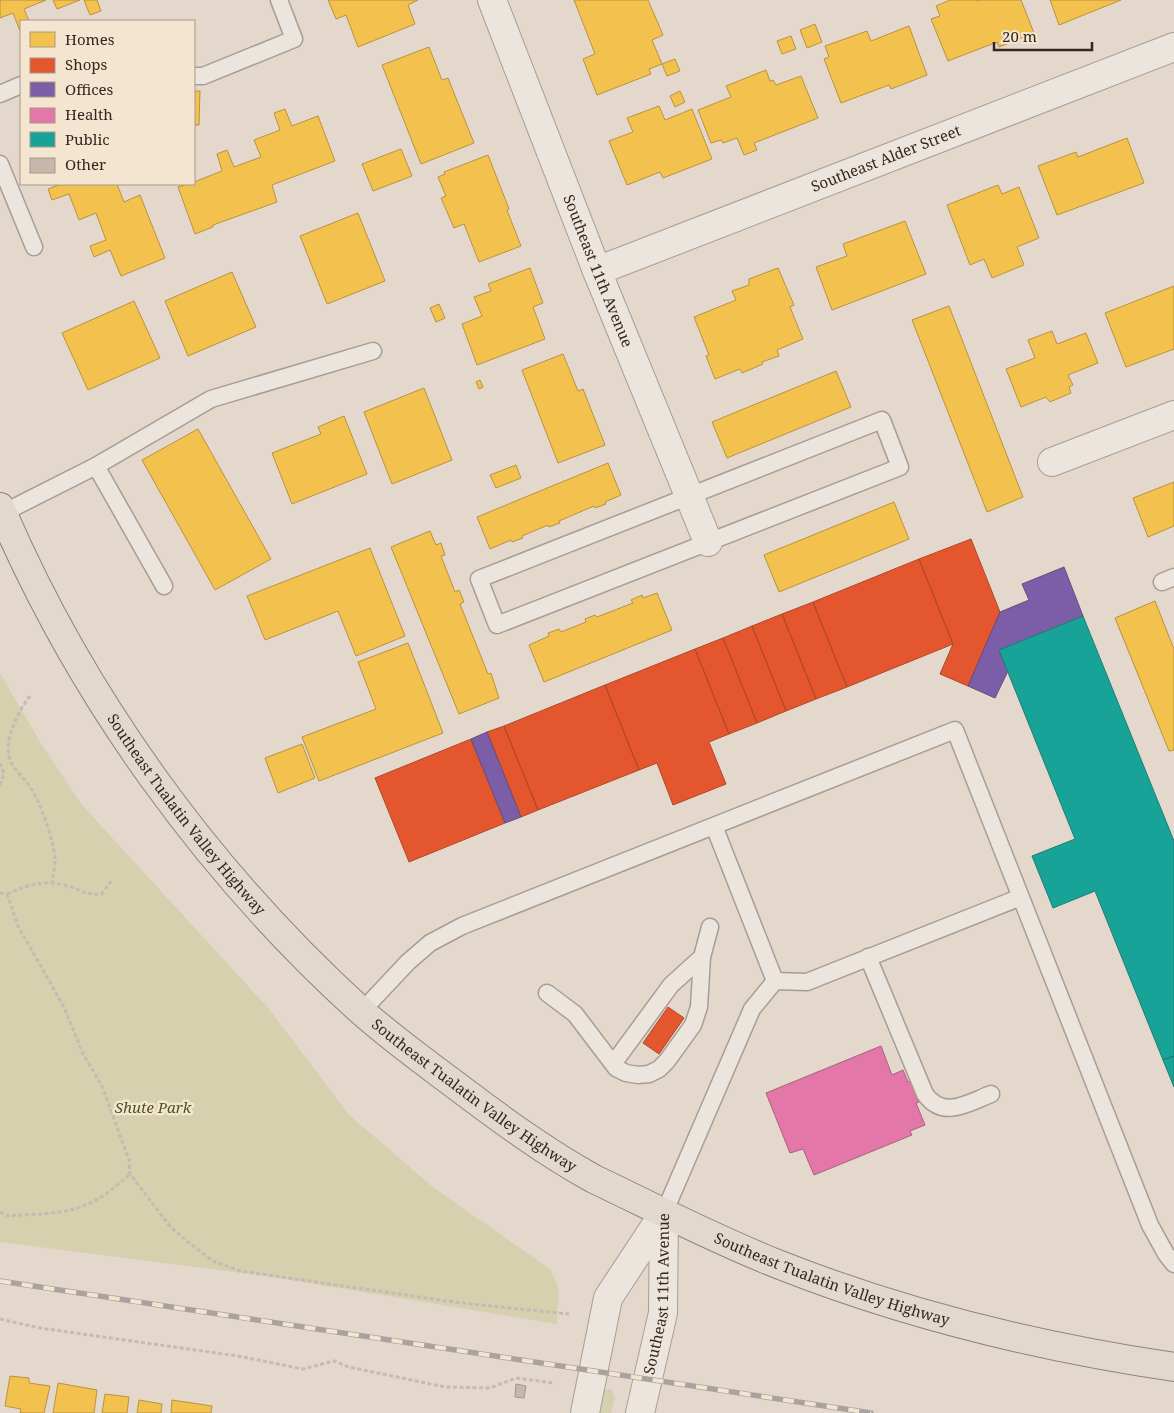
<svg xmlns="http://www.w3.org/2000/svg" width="1174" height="1413" font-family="'Noto Serif',serif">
<rect width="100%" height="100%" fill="#e3d8cb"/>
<path fill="#d5d0ad" d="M0,673L42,745L82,805L269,1009L349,1115L434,1188L550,1269L559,1289L557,1324L266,1276L0,1242Z
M607,1389H611L615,1398L611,1413H596L601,1391Z"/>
<path fill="#f2c14e" stroke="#b9923f" d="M0,0H46L24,9L29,21H21V30L20,31L13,13L0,18Z
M53,0H80L57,9Z
M84,0H97L101,11L90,15Z
M328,0H418L408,5L415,24L358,47L346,15L336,19Z
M574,0H648L663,35L652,40L662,64L649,69L651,74L597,95L583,59L595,54Z
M950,0H976L977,1L980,0H1021L1034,33L999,47L997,42L948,61L931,19L940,16L936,6Z
M1050,0H1121L1059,25Z
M815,24L822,42L807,48L800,30Z
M909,26L927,75L891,89L889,85L841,103L824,59L829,57L825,46L867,31L871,41Z
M791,36L796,49L782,54L777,41Z
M429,47L442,80L448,78L474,143L421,164L382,65Z
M675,59L680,71L667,76L662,64Z
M766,70L770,81L773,80L776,85L801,76L818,118L754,143L757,150L744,155L737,138L723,143L721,140L711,143L698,110L731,97L726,86Z
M194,91H200L199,125H194Z
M680,91L685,102L675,107L670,96Z
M659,106L665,120L692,109L712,159L663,178L660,172L627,185L609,141L633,132L627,118Z
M285,109L292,126L318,116L335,161L272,185L277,202L213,225V227L195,234L178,187L188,184H194V182L222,171L217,154L227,150L234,167L261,157L254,140L280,130L274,113Z
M1127,138L1144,183L1057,215L1038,166L1076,152L1078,157Z
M401,149L412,176L373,191L362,164Z
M488,155L509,209L507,210L521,246L479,262L464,224L454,228L441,198L446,196L438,177L445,174L444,172Z
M61,184H117L124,202L140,195L165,258L121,276L110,250L94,257L90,246L106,240L96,213L79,220L69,194L52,200L48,189Z
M998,185L1002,194L1019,187L1039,238L1017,247L1024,265L992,278L984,259L970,265L947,205Z
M358,213L385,281L327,304L300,236Z
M905,221L926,274L832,310L816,267L847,256L843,244Z
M530,268L543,303L533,307L545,339L477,365L462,324L482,316L474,297L491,291L488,284Z
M778,268L794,305L790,307L803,339L777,350L779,356L762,362L763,364L742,373L740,369L715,379L706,356L709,355L694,317L736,300L732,291L749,285V279Z
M232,272L256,327L188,356L165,301Z
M1174,286V349L1126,367L1105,313Z
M134,301L160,358L88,390L62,333Z
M439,304L445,318L436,322L430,308Z
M949,306L1023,497L987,512L912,320Z
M1052,331L1057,344L1086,333L1098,363L1068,375L1073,385L1069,387L1071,393L1050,402L1046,397L1021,407L1006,369L1035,358L1028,340Z
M563,354L578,391L583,389L605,445L558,463L522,370Z
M836,371L851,407L727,458L712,422Z
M480,380L483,387L479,389L476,382Z
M424,388L452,460L392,484L364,412Z
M344,416L367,474L292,504L272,453L321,434L318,427Z
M198,429L271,559L215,590L142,460Z
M608,463L621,495L605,502L606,504L595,508L594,506L559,521L560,523L549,527L548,525L522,536L523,538L512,542L511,540L490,549L477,517Z
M516,465L521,478L496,488L490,475Z
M1174,482V526L1148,537L1133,498Z
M894,502L909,539L779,592L764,555Z
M430,531L436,545L441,543L445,555L441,556L455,592L459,590L464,602L460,604L488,674L491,673L499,698L459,714L391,547Z
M370,548L405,636L356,656L338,611L265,640L247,596Z
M657,593L672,630L544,682L529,645L549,636L548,633L559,629L561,632L586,622L585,619L595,615L597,617L633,603L631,600L642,595L643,598Z
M1155,601L1174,649V750L1169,751L1115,618Z
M408,643L443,733L319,781L302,737L376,709L358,662Z
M302,744L315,778L278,793L265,758Z
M10,1376L29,1378V1383L50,1386L44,1413H20L21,1409L5,1406Z
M58,1383L97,1390L94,1413H53Z
M105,1394L129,1397L127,1413H102Z
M139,1400L162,1404L161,1413H137Z
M172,1400L212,1406L211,1413H171Z"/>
<path fill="#e4572e" stroke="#b04829" d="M971,539L1000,612L968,686L940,674L953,644L919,559Z
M919,559L953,644L847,687L813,602Z
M813,602L847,687L816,699L782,614Z
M782,614L816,699L786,711L752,626Z
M752,626L786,711L757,723L723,638Z
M723,638L757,723L729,734L695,649Z
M695,649L729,734L709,742L726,784L673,805L657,763L639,770L605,685Z
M605,685L639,770L538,810L504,726Z
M504,726L538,810L521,817L487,732Z
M471,739L505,823L409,862L375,778Z
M668,1007L684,1018L659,1054L643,1043Z"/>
<path fill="#7b5ea7" stroke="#664d7e" d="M1064,567L1083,616L999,650L1008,671L995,698L968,686L1000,612L1029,600L1022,584Z
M487,732L521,817L505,823L471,739Z"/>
<path fill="#e377a8" stroke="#af5e7e" d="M881,1046L892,1075L903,1070L908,1082L911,1081L919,1102L916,1103L925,1125L910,1131L912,1135L814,1175L803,1149L790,1153L766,1093Z"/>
<path fill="#17a398" stroke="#207d73" d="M1083,616L1174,841V1056L1163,1060L1095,891L1053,908L1032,856L1075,839L999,650Z
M1174,1056V1087L1163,1060Z"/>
<path fill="#c6b6ac" stroke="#a3948a" d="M516,1384L526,1386L524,1398L515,1397Z"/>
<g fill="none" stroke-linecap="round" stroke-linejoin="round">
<g stroke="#a89d94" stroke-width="19">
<path id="lane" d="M194,76H203L294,39L279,0
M0,94L21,85
M0,164L34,247
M882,420L900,467L497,625L479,579Z
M96,466L164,586
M3,513L96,466L211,399L373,351
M1162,582L1174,577
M714,826L775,981L807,982L1021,897
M868,957L925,1094C943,1120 968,1103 991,1094
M547,993L575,1014L616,1068L626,1073L638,1075L649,1074L659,1069L667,1061L693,1025L699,1007L702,957L710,927
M362,1011L408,962L430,943L462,926L955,730L1150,1225L1166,1254L1174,1264
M613,1064L671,985L702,957
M664,1213L752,1009L775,981"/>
</g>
<g stroke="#a89d94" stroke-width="30">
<g id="street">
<path id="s1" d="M492,0L597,271L708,542"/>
<path id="s2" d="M597,271L1174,47"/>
<path d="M1052,462L1174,415"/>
<path d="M585,1413L608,1298L664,1213"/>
<path id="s3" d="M640,1413L663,1313L664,1213"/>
</g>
</g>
<g stroke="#8d837b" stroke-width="30">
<g id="primary">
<path id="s4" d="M0,507C81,697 207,871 360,1010C390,1037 422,1060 454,1084C499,1118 545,1152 594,1179C655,1208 716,1240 780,1265C907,1315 1039,1347 1174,1367"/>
</g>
</g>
<path stroke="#c3bbb4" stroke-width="3" stroke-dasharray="4 2.5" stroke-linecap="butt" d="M30,696C17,713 1,744 12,764C17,773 25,779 31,788C41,805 54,840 55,860C55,867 53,875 52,883
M0,763L4,774L0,785
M0,893L7,894L18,926L64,1007L83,1054L102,1086L129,1160L130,1174L169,1225L184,1239L213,1261L240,1271L461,1303L569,1314
M7,894C28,885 44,879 68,886C84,891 83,895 102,894L111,881
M0,1212L8,1216C28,1214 51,1215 70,1210C94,1205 114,1189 130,1174
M0,1319L40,1328L238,1356L303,1369L334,1361L349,1367L445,1387L490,1388L516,1378L553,1383"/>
<use href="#lane" stroke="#ebe5dd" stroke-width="16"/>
<use href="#street" stroke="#ebe5dd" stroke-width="28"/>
<use href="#primary" stroke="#e2d9ce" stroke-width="28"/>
<g stroke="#aaa39d" stroke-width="5.5">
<path id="rail" d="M0,1281L871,1413"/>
</g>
<use href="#rail" stroke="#f4e5d0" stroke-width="4" stroke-dasharray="11" stroke-linecap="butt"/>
</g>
<g text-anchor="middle" stroke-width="5" stroke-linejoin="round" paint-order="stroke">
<g font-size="15" fill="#35251d" stroke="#f4e5d0">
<text dy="5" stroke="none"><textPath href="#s2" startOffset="310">Southeast Alder Street</textPath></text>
<text dy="5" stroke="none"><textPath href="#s1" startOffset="291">Southeast 11th Avenue</textPath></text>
<text dy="5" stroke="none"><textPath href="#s4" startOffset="361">Southeast Tualatin Valley Highway</textPath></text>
<text dy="5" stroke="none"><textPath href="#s4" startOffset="766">Southeast Tualatin Valley Highway</textPath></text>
<text dy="5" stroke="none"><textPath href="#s4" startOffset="1171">Southeast Tualatin Valley Highway</textPath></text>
<text dy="5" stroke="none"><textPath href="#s3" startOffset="121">Southeast 11th Avenue</textPath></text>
</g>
<g font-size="15" font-style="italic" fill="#4c5124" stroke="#f4e5d0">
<text x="153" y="1113">Shute Park</text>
</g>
</g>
<rect x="20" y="20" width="175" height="165" fill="#f4e5d0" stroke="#a89888"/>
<rect x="30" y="32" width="25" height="15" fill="#f2c14e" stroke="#a89888"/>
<text x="65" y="45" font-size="15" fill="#35251d">Homes</text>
<rect x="30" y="58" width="25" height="15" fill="#e4572e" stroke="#a89888"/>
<text x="65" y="70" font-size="15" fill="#35251d">Shops</text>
<rect x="30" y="82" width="25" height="15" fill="#7b5ea7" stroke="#a89888"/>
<text x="65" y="95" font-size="15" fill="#35251d">Offices</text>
<rect x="30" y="108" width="25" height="15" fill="#e377a8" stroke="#a89888"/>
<text x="65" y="120" font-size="15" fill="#35251d">Health</text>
<rect x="30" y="132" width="25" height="15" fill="#17a398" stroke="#a89888"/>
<text x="65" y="145" font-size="15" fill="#35251d">Public</text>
<rect x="30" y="158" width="25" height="15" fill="#c6b6ac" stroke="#a89888"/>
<text x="65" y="170" font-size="15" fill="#35251d">Other</text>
<path d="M994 42v8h98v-8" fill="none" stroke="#35251d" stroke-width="2.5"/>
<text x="1002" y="42" font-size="15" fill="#35251d" stroke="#f4e5d0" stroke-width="4" paint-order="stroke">20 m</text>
</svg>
